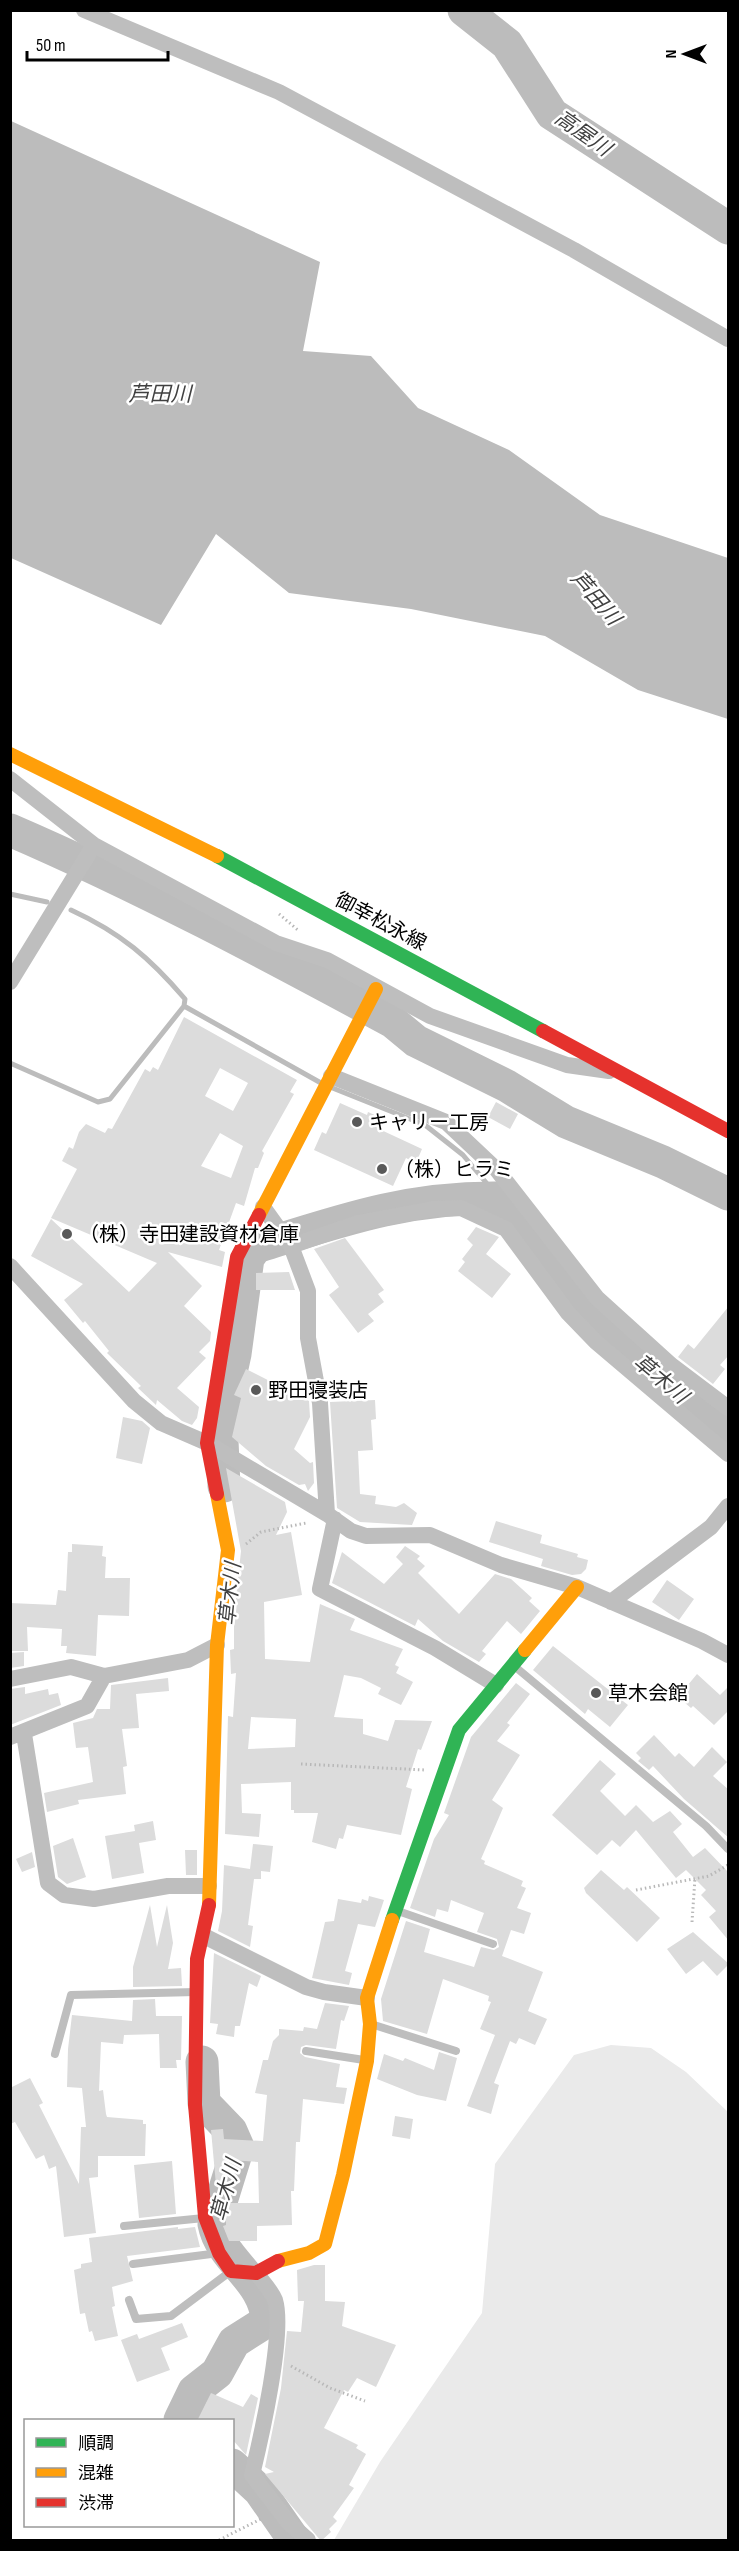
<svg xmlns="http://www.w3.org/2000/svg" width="739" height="2551" font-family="'Sofia Sans Condensed','Noto Sans JP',sans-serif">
<rect width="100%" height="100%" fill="#fff"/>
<path fill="#eaeaea" d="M611,2045L651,2048L686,2072L728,2112V2540H334L380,2462L482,2313L495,2164L574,2055Z"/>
<path fill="#bcbcbc" d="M11,121L320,262L303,351L371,356L418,408L509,450L600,515L728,558V719L638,690L545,636L411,609L289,593L216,534L161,625L11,558Z"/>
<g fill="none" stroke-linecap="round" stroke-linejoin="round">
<path stroke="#bcbcbc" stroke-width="5" d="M10,894L47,902
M71,910C121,933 150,958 185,999L184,1006L321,1083
M10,1063L98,1102L110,1099L184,1006
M330,1087L425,1125L463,1155L499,1198"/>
<path stroke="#bcbcbc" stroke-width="33" d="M464,10L507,44L552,114L728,228
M10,830C142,887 267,954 393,1022L416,1041L507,1086L566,1122L663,1162L728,1194
M224,1486L221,1418L235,1354L248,1258L256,1247C342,1220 407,1197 499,1198L592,1317L659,1379L728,1433
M180,2420L194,2391L217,2373L234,2342L267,2321C266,2280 221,2261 214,2224L238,2147L231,2131L204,2103L202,2062
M232,2465L260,2491L294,2540"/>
</g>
<path fill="#dcdcdc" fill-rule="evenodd" d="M184,1017L297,1080L290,1092L294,1094L262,1151L264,1153L258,1168H255L244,1206L236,1203L219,1250L225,1252L222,1267L168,1252L202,1286L184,1306L211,1332L210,1341L199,1352L206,1358L177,1388L199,1407L197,1418L192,1425L182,1421L157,1400L156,1405L138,1388L141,1386L107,1353L109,1351L85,1321L83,1323L64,1300L83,1284L31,1256L51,1219L129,1292L157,1263L51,1218L77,1169L62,1161L69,1147L73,1149L79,1132L86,1124L105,1133L108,1128L112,1129L145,1069L150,1072L153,1067L158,1070ZM220,1068L248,1083L233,1111L205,1096ZM220,1133L243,1146L231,1178L201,1166Z
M496,1102L518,1114L510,1129L488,1117Z
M340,1103L367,1115L368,1112L384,1119L379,1129L422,1149L416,1163L406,1158L393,1186L314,1150L322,1132L326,1134Z
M476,1227L499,1237L486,1254L511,1274L492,1298L458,1271L465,1262L462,1259L473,1245L467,1239Z
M345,1238L384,1290L378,1294L384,1302L368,1314L374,1321L358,1333L329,1295L339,1287L314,1249Z
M289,1272L295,1290H256V1273Z
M729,1306V1355L720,1365L725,1369L713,1384L678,1357L688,1344L694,1349Z
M246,1369L309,1401L310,1417L294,1449L310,1463L313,1462L314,1483L308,1491L305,1484L299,1485L266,1466L232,1437L241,1398L234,1395Z
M375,1400L376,1419L371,1420L373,1450L358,1451L360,1494L376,1496L375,1504L396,1507L404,1503L417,1513L412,1525L360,1522L337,1508L330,1402Z
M123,1417L142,1421L150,1428L142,1464L116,1458Z
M226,1468L285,1502L287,1512L276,1535L291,1532L302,1595L264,1602L265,1659L310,1662L320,1604L355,1619L350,1630L403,1649L395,1665L399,1667L396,1673L413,1682L401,1705L378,1694L381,1688L361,1678L344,1675L334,1717L363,1719V1734L388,1741L395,1720L432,1721L421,1750L418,1749L406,1787L412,1789L401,1835L347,1825L343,1839L339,1838L336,1849L312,1842L318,1813H294V1810H291V1782L241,1784L242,1813L261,1814L259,1837L225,1834L228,1716L233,1717L236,1673L231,1674L230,1650L234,1649V1617L241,1551ZM251,1717L296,1719L295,1747L248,1749Z
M496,1521L542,1535L540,1543L578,1554L577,1557L588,1560L586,1569L581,1574L572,1575L541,1566L543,1559L489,1542Z
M72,1544L103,1546L102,1556L106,1557L105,1578H130L129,1616L98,1615L96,1656L66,1653L67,1646H61L62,1629L27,1627L28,1651H10V1603L56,1605L58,1590L66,1591L68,1552H72Z
M405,1546L420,1556L417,1559L425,1566L418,1573L459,1614L495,1574L511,1579L532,1598L529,1601L540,1611L521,1634L507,1621L482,1651L486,1654L479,1662L443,1641L418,1619L415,1626L332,1583L342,1552L384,1584L403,1564L396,1557Z
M667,1580L694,1599L679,1620L652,1602Z
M553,1646L628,1705L610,1727L588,1709L585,1714L533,1670Z
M24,1652V1666L10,1668V1653Z
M697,1674L720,1695L729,1686V1710L714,1725L693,1706L691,1708L678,1697Z
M168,1678L169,1691L136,1694L139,1728L122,1729L127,1766L123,1767L126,1794L78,1800L79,1804L47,1812L44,1793L93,1782L88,1747L76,1748L73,1723L93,1718L97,1709H110L111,1685Z
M516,1683L530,1694L507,1723L510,1725L497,1741L520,1755L492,1800L503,1808L481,1859L485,1861L484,1864L523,1881L521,1886L526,1888L517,1908L531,1913L524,1934L511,1930L502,1956L543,1972L528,2011L547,2019L535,2045L519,2038L516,2044L510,2041L494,2083L499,2085L491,2114L467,2106L495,2035L480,2029L491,2002L488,2001L489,1996L443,1979L427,2034L383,2021L381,1999L406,1921L430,1929L424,1952L474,1967L481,1947L494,1950L499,1947L497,1939L477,1932L484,1913L451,1900L448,1912L437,1909L435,1917L410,1908L434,1839L449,1815L444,1813L471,1737Z
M25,1687V1694L48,1689L49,1695L58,1693L61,1705L10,1725V1689Z
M654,1735L675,1757L679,1753L694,1767L712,1747L727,1762L713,1776L729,1790V1838L684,1799L653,1766L649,1770L638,1761L641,1758L636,1753Z
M600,1760L616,1774L600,1791L625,1816L636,1805L653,1822L670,1811L682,1824L673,1832L693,1857L705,1848L729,1873V1941L709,1917L716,1911L701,1895L706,1890L686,1870L676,1878L636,1830L620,1847L612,1840L597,1855L552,1815Z
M153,1821L156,1840L139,1843L144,1873L112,1879L105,1836L135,1831L134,1825Z
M73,1838L86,1877L67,1884L58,1877L53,1846Z
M253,1844L273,1846L270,1872L261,1871V1879H254L248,1925L253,1926L250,1947L218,1931L222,1911L224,1865L250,1869Z
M185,1850H197V1875H186Z
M32,1852L35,1867L22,1872L16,1859Z
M601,1870L624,1890L627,1887L660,1918L637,1942L586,1893L584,1888Z
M369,1896L384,1900L375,1927L358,1924L345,1971L352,1973L349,1985L312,1978L325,1922L334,1921L338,1899L361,1903L362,1899L368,1901Z
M150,1905L157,1947L167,1905L173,1943L168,1969L181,1968L182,1986L133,1987V1967Z
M693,1932L729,1964L717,1976L703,1961L686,1974L667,1949Z
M214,1953L261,1976L257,1987L249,1983L240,2026H235L234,2037L216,2034L218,2024L210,2023Z
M155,1999L156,2016H182L181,2060H176L177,2068H160L159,2034L124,2035L123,2044L101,2042L99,2091L103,2090L106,2114L107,2117L143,2120V2124H146L145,2156H98V2177L89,2178L96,2233L64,2237L56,2166L49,2169L44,2155L36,2159L15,2122L10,2124V2088L30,2078L43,2103L39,2105L79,2184L81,2127H86L82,2088L67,2087L68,2049L72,2015L132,2021L133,2000Z
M325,2003L349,2006L344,2021L341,2020L336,2049L306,2045L301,2047L300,2053L305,2057L340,2064L336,2087L347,2088L344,2104L303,2099L300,2142H296L294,2191H291L292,2225L257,2226V2241H229L223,2226L226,2225V2203H259L258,2162L230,2160L221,2184L216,2185L211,2130L223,2129L224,2139L263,2141L267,2095L255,2093L263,2060H268L273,2041L279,2035V2029L303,2031L304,2027L317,2029Z
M439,2052L457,2058L446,2101L417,2095L377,2079L384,2054L403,2061L405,2058L434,2070Z
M395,2116L413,2119L410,2139L392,2136Z
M172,2161L176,2214L139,2218L134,2165Z
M178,2227V2229L195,2227L200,2247L127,2256L133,2281L112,2287L115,2306L112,2307L118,2336L95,2341L92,2331L89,2332L85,2313L80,2314L74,2270L81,2268V2264L92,2262L89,2238Z
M314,2265H325V2301L345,2302L342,2326L396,2345L376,2387L357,2378L348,2392L344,2390L324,2428L358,2445L356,2448L366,2454L349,2485L354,2488L333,2517L337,2521L329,2529L331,2532L321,2541L265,2474L274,2472L265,2467L281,2388L287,2331L301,2332L304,2301H298L297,2270Z
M182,2323L188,2337L161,2348L170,2370L137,2382L121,2340L137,2334L139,2339Z
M211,2393L243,2407L251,2394L258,2398L246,2455L232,2439V2421H197Z"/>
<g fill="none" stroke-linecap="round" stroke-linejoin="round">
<path stroke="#b8b8b8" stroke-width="3" stroke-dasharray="1.5 3" stroke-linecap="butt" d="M279,914L299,931
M246,1544L261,1532L306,1523
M301,1764L425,1770
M636,1890L709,1876L728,1865
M692,1922L695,1878
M291,2366L330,2388L365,2401
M219,2540L263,2518"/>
<path stroke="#bebebe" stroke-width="8" d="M513,1665L706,1826L728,1849
M395,1910L493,1944
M371,2024L456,2051
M306,2051L364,2060
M55,2054L71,1995L196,1992
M124,2226L204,2218
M133,2264L219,2253
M129,2300L136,2319L171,2316L231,2271"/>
<path stroke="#bebebe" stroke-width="16" d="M84,10L279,92L574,250L728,339
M10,779L94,845L276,943L327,960L430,1016L567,1065L609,1071
M10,982L94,845
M331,1076L446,1122L497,1170L597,1298L671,1365L728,1408
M263,1207L291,1246L308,1291V1338L320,1403L327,1514
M291,1246L358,1223L433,1209L461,1208L506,1229L568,1313L596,1342L728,1454
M10,1266L134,1401L161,1423L207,1443L327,1514L351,1531L366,1536L430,1535L501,1565L577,1587L702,1641L728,1655
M335,1519L320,1589L435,1648L496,1685
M611,1602L711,1527L728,1506
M10,1679L71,1667L104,1676L188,1660L217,1645
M24,1734L48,1883L64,1895L94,1899L168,1886H209
M10,1737L87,1706L104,1676
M206,1937L306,1987L324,1992L367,1998
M256,2273C262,2281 271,2290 275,2300C285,2333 261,2438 252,2475L289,2523L308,2540"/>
<path stroke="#30b455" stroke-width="14" d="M217,856L543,1031
M392,1920L459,1730L525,1650"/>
<path stroke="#ff9f0a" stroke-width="14" d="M10,754L217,856
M259,1215L376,989
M525,1650L577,1587
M209,1905L217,1645L228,1550L217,1494
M278,2261L309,2253L325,2244L343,2175L367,2061L370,2024L367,1998L392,1920"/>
<path stroke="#e5322d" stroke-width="14" d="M543,1031L728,1131
M217,1494L207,1443L237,1257L259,1215
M209,1905L197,1959L195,2105L205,2217L219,2253L231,2271L256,2273L278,2261"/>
</g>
<g fill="#595959" stroke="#fff" stroke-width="2">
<circle cx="357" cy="1122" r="6"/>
<circle cx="382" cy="1169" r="6"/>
<circle cx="67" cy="1234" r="6"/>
<circle cx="256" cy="1390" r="6"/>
<circle cx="596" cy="1693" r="6"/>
</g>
<g text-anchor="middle" stroke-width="5" stroke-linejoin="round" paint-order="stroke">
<g font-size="20" fill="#000" stroke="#fff">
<text transform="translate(381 921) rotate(28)" y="7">御幸松永線</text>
</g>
<g font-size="20" fill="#000" stroke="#fff" text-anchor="start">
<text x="369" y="1129">キャリー工房</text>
<text x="394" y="1176">（株）ヒラミ</text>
<text x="79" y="1241">（株）寺田建設資材倉庫</text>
<text x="268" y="1397">野田寝装店</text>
<text x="608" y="1700">草木会館</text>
</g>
<g font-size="21" font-style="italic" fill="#404040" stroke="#fff">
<text transform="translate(583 133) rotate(35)" y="7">高屋川</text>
<text x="160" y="401">芦田川</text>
<text transform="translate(596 598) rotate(49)" y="7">芦田川</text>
<text transform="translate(661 1379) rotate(40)" y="7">草木川</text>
<text transform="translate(230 1594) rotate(-84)" y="7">草木川</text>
<text transform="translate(226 2190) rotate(-75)" y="7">草木川</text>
</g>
</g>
<rect width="739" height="2551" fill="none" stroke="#000000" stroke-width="24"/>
<rect x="24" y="2419" width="210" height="108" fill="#ffffff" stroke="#999999" stroke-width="1.5"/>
<rect x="36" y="2438" width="30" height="9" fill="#30b455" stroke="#999999" stroke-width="1.5"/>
<text x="78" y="2449" font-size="18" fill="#000000">順調</text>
<rect x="36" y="2468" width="30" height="9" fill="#ff9f0a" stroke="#999999" stroke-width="1.5"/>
<text x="78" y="2479" font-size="18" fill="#000000">混雑</text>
<rect x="36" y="2498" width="30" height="9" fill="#e5322d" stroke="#999999" stroke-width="1.5"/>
<text x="78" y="2509" font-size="18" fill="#000000">渋滞</text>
<g transform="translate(685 54) rotate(270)" stroke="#ffffff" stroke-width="4.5" paint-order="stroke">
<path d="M0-4.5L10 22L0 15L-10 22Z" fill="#000000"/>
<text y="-9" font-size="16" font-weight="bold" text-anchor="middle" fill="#000000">N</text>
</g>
<path d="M27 51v9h141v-9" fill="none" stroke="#000000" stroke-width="3"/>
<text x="36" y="51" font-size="18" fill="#000000" stroke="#ffffff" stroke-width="4.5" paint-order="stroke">50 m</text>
</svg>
